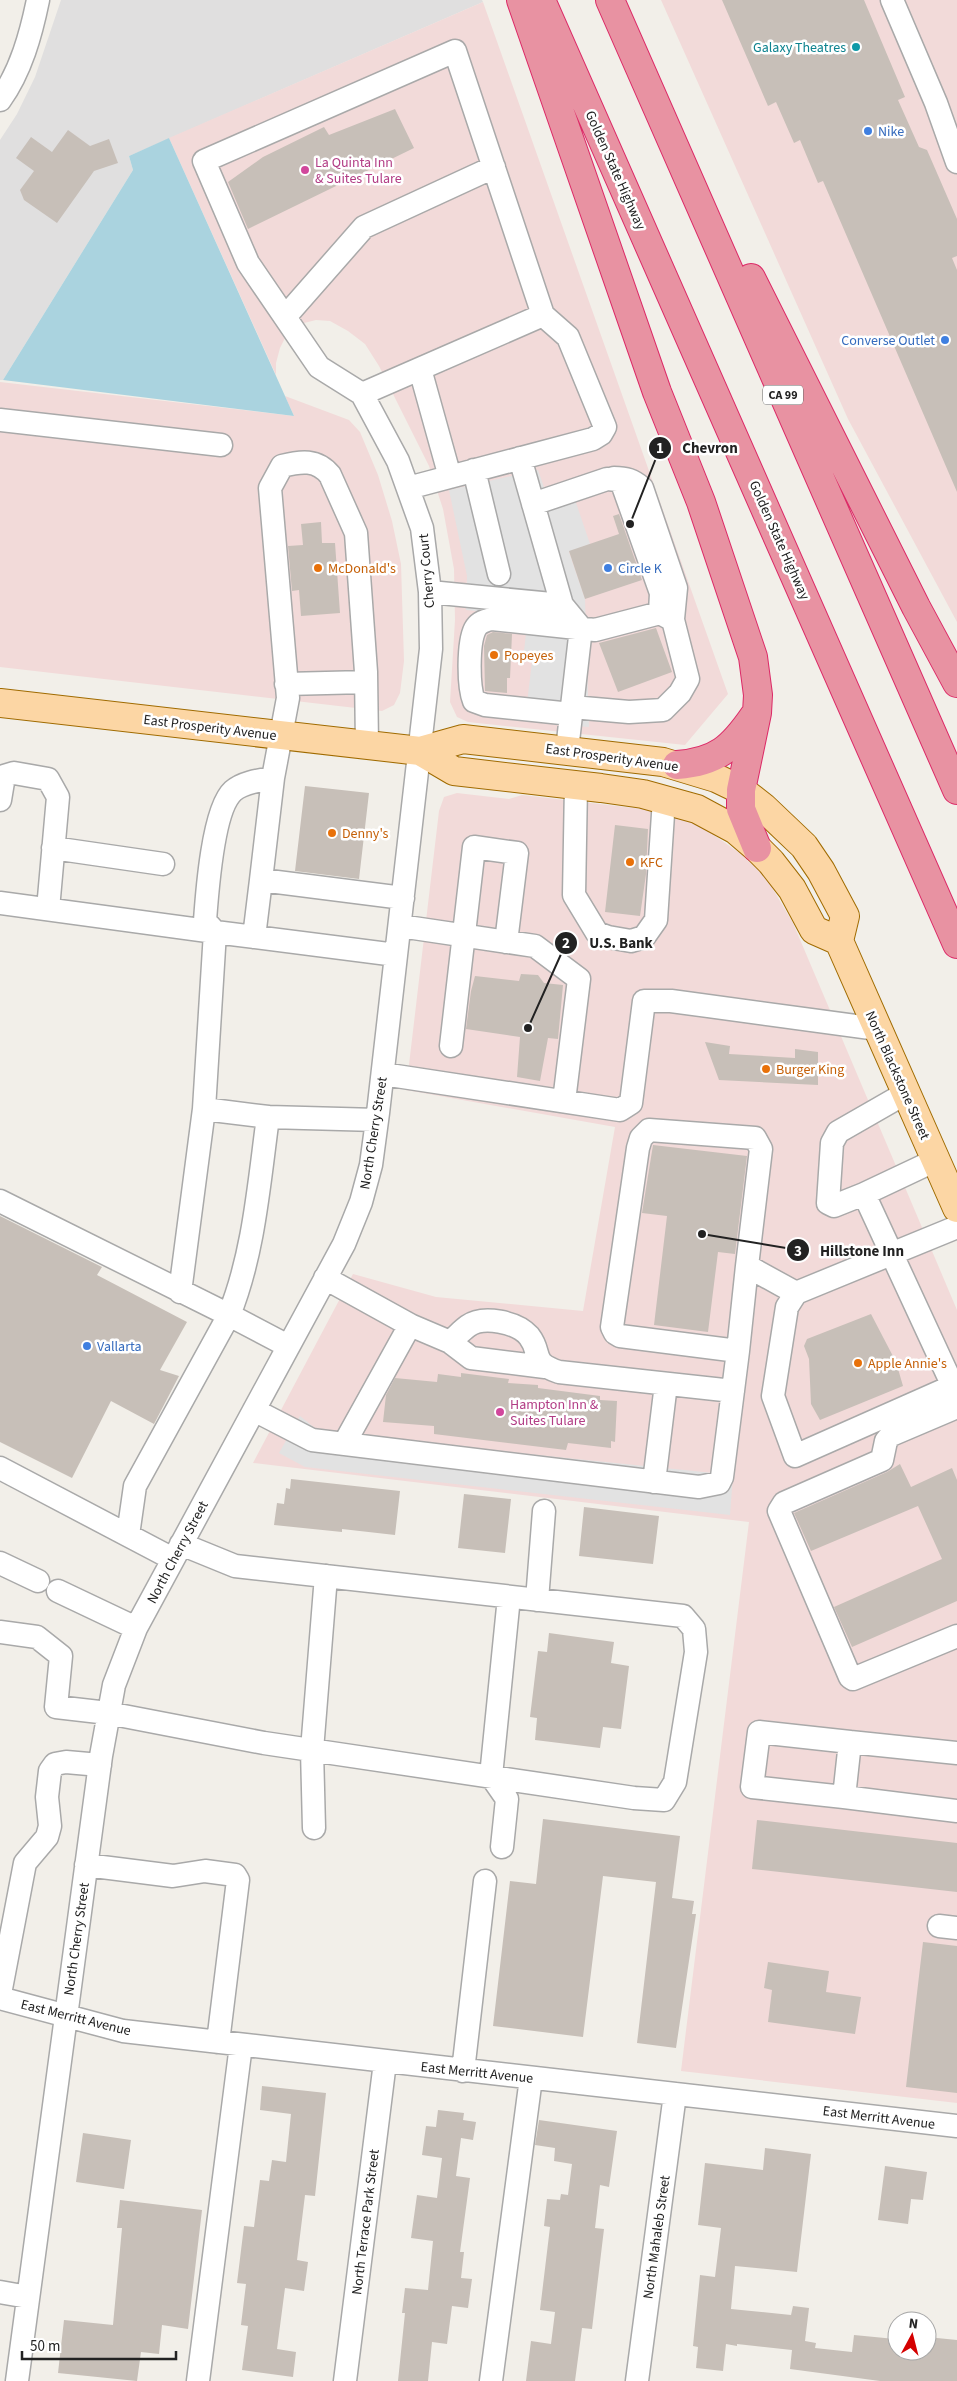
<svg xmlns="http://www.w3.org/2000/svg" width="957" height="2381" font-family="'Source Sans 3',sans-serif">
<rect width="100%" height="100%" fill="#f2efe9"/>
<path fill="#e0dfdf" d="M61,0H482L483,2L129,156L133,170L3,380H0V140L17,114L35,77Z"/>
<path fill="#f2dad9" d="M661,0H957V622L848,419Z
M483,2L728,694L685,745L468,722L457,717L450,702L455,620L454,569L443,509L429,466L379,366L365,344L348,331L330,321L316,320L300,324L288,332L280,348L276,363V375L169,138Z
M0,382L294,416L285,396L349,420L360,432L378,475L392,521L401,564L404,661L400,693L394,705L382,711L0,667Z
M457,793L509,799L522,795L660,811L683,818L708,831L751,861L767,879L793,923L957,1310V2103L681,2071L749,1522L253,1463L353,1274L436,1297L583,1311L615,1127L406,1090L439,811L444,797Z"/>
<path fill="#e2e2e2" d="M538,470L546,493L570,485L590,544L569,552L585,599L589,727L550,724L552,706L527,703L533,653L524,651L528,616L466,610L467,576L449,490Z
M300,1416L321,1433L733,1475L730,1515L305,1467L279,1453Z"/>
<path fill="#aad3df" d="M169,138L294,416L3,380L133,170L129,156Z"/>
<path fill="#c7bfb8" d="M722,0H864L905,97L898,100L919,147L927,150L957,219V256L952,258L957,270V492L823,181L818,183L800,140L794,143L776,102L768,106Z
M395,109L414,148L248,229L228,182L263,157L324,127L329,135Z
M68,130L90,146L109,139L118,163L94,171L57,223L24,200L20,190L34,171L16,158L31,137L52,152Z
M619,514L642,580L585,599L569,551L619,534L613,516Z
M321,522L322,543H335L340,613L301,616L299,590L292,591L288,546L303,545L301,524Z
M656,628L672,672L618,692L599,643Z
M493,632L512,634L510,678H507V693L485,691L484,646L487,635Z
M305,786L369,793L359,879L295,871Z
M615,825L648,829L646,874L640,916L605,912Z
M521,974L538,975L544,983L563,985L558,1039L548,1038L540,1081L517,1077L520,1037L466,1029L471,991L475,976L519,981Z
M705,1042L730,1046L729,1054L795,1058V1049L818,1052V1085L719,1080Z
M653,1145L747,1156L735,1254L718,1252L708,1332L654,1325L667,1216L642,1213Z
M0,1216L102,1267L97,1275L187,1322L160,1370L179,1376L154,1424L111,1401L72,1478L0,1442Z
M871,1314L896,1362L903,1386L820,1420L811,1404L809,1359L804,1346L807,1339Z
M461,1373L509,1379L508,1383L538,1385V1388L600,1396V1400L617,1401L615,1442L611,1441V1448L568,1443L566,1450L434,1434V1426L383,1422L386,1395L395,1378L437,1382L438,1374L461,1377Z
M900,1464L911,1487L952,1468L957,1480V1601L852,1647L834,1607L942,1559L918,1506L811,1551L794,1513L887,1472Z
M291,1479L400,1491L395,1535L342,1529V1532L274,1525L277,1503L284,1504L286,1488L290,1489Z
M464,1494L511,1499L505,1553L458,1548Z
M584,1507L659,1516L653,1564L579,1556Z
M549,1633L614,1642L611,1663L629,1666L621,1729L603,1727L600,1748L535,1740L537,1718L530,1717L538,1651L547,1652Z
M543,1819L680,1836L672,1898L694,1901L692,1914H696L676,2048L637,2043L656,1882L603,1876L583,2037L493,2026L510,1881L536,1884Z
M757,1820L957,1843V1892L752,1869Z
M923,1942L957,1946V2093L906,2087Z
M768,1962L829,1971L826,1992L861,1997L855,2034L768,2022L772,1990L764,1988Z
M262,2086L326,2093L315,2196L305,2195L297,2260L308,2262L304,2291L285,2288L277,2349L296,2352L293,2377L242,2370L248,2326L241,2325L246,2284L237,2283L244,2226L254,2227L260,2180L269,2181L272,2160L286,2162L291,2114L260,2110Z
M438,2110L464,2113L463,2120L476,2122L473,2140L461,2138L456,2176L470,2178L460,2252H464L461,2278L472,2279L468,2308L452,2306L447,2344L432,2342L428,2381H398L405,2313H402L405,2288L428,2290L433,2241L411,2238L417,2195L437,2198L442,2158L422,2155L426,2126L436,2127Z
M539,2120L617,2131L609,2187L600,2185L595,2228L604,2229L592,2329L582,2328L575,2381H526L531,2341L551,2344L555,2312L540,2310L550,2227L544,2226L547,2199L560,2200L561,2194L568,2195L572,2164L554,2161L555,2148L535,2145Z
M83,2133L131,2140L124,2189L76,2182Z
M765,2148L811,2154L797,2272L735,2266L731,2309L791,2315L793,2306L809,2308L805,2341L816,2343L815,2348L852,2352L854,2335L895,2339L894,2351H927V2337L957,2340V2381H880L790,2369L792,2350L737,2344V2346L726,2344L723,2371L696,2368L698,2347L693,2346L700,2275L715,2277L721,2228L698,2225L705,2163L763,2170Z
M885,2166L927,2172L923,2200L911,2199L908,2224L878,2220Z
M120,2200L202,2210L188,2329L162,2325L159,2354L141,2352L137,2381L58,2373L64,2320L113,2325L122,2228H117Z"/>
<g fill="none" stroke-linecap="round" stroke-linejoin="round">
<g stroke="#a9a9a9" stroke-width="25">
<path id="minor" d="M892,0L936,103L957,162
M0,100C21,71 31,34 38,0
M285,317L364,227L494,167
M420,369L450,477
M0,420L221,445
M520,458L562,605
M474,470L499,574
M614,478C626,478 633,480 642,488L676,588L673,619
M408,488L593,439L601,434L605,427L568,337L543,315
M533,504L607,479L618,480L623,486L661,593L660,613
M430,592L562,605L581,628L567,750
M286,684L366,682
M571,714L485,705L474,701C468,686 468,643 475,629C478,623 486,620 492,619L595,630L660,613L673,620L688,679L680,693L663,710L629,712L572,707
M576,785L574,895L597,933L608,937L631,941L644,937L656,920L664,799
M0,800L4,776L14,773L48,779L58,797L48,909
M53,848L163,864
M261,880L273,778L288,698L270,488L282,466C301,461 317,459 330,475L356,533L366,672L367,745
M0,903L215,932
M400,926L535,946L579,979L564,1101
M215,932L205,921C207,893 213,809 233,791C243,782 261,780 273,778
M254,937L261,880L403,898
M451,1046L474,847L517,853L506,942
M383,1074L620,1110L631,1103L644,1001H671L878,1029
M268,1117L377,1120
M936,1160L864,1194L957,1395
M864,1194L834,1206L828,1203L832,1143L838,1132L906,1093
M0,1201L229,1315C254,1253 259,1183 268,1117L204,1109L215,932L396,955
M325,1278L410,1325L344,1444
M180,1292L204,1109
M410,1325L450,1342C456,1337 461,1331 468,1326C483,1315 517,1322 529,1336C543,1354 529,1362 559,1372L733,1391
M450,1342L471,1358L545,1367
M738,1351L747,1266
M953,1386L795,1456L773,1396L787,1307L796,1293L957,1227
M957,1407L891,1435L886,1441L882,1460L784,1503L779,1511L850,1677L853,1679L957,1636
M254,1410L312,1440L699,1487L719,1483L722,1477L738,1351L620,1336L615,1333L612,1327L638,1148L641,1138L649,1130L755,1138L761,1149L747,1266L796,1293
M0,1468L173,1559
M654,1482L666,1384
M128,1535L135,1486L229,1315L288,1346
M0,1563L38,1581
M58,1591L136,1628
M537,1600L544,1511
M0,1632L37,1637L61,1656L56,1707L108,1713L264,1743L634,1798L664,1800L675,1782L696,1652L694,1629L683,1616L235,1566L181,1544
M957,1753L850,1742L844,1797L957,1811
M844,1797L752,1787L759,1732L850,1742
M314,1828L312,1750L326,1576
M502,1847L507,1799L491,1776L509,1597
M86,1865L173,1876L205,1871L235,1875L238,1880L218,2042
M939,1926L957,1928
M0,1994L25,1863L47,1837L50,1826L47,1797L50,1771L55,1764L66,1762L100,1765
M0,1998L123,2031L957,2126
M463,2071L485,1881
M0,2292L28,2297
M17,2381L101,1756L114,1685L136,1628L344,1244L361,1202L371,1165L378,1113L431,649L430,592L422,528L398,461L362,394L319,367L248,263L204,161L455,51L543,315L362,394
M198,2381L241,2045
M345,2381L385,2062
M491,2381L531,2078
M637,2381L675,2094"/>
</g>
<g stroke="#a06b00" stroke-width="30">
<path id="major" d="M0,703L420,751L463,739L663,762L716,778L741,790L763,807L804,846L821,871L845,916L839,941L957,1208
M420,751L454,771L601,788L643,794L697,809L736,830L757,848L771,862L792,889L814,930L839,941"/>
</g>
<g stroke="#dc2a67" stroke-width="30">
<path id="highway" d="M521,0L657,392L701,502L753,657L758,695L757,713L741,790V809L757,848
M541,0L957,944
M610,0L957,790
M751,278L916,607L957,683
M677,765C717,762 732,748 754,716"/>
</g>
<use href="#minor" stroke="#fff" stroke-width="22"/>
<use href="#major" stroke="#fcd6a4" stroke-width="28"/>
<use href="#highway" stroke="#e892a2" stroke-width="28"/>
</g>
<circle fill="#0f9aa8" stroke="#fff" stroke-width="2" cx="856" cy="47" r="5"/>
<g fill="#3f7fe0" stroke="#fff" stroke-width="2">
<circle cx="868" cy="131" r="5"/>
<circle cx="945" cy="340" r="5"/>
<circle cx="608" cy="568" r="5"/>
<circle cx="87" cy="1346" r="5"/>
</g>
<g fill="#d1479c" stroke="#fff" stroke-width="2">
<circle cx="305" cy="170" r="5"/>
<circle cx="500" cy="1412" r="5"/>
</g>
<g fill="#e8710a" stroke="#fff" stroke-width="2">
<circle cx="318" cy="568" r="5"/>
<circle cx="494" cy="655" r="5"/>
<circle cx="332" cy="833" r="5"/>
<circle cx="630" cy="862" r="5"/>
<circle cx="766" cy="1069" r="5"/>
<circle cx="858" cy="1363" r="5"/>
</g>
<g text-anchor="middle" stroke-width="5" stroke-linejoin="round" paint-order="stroke">
<rect fill="#fff" stroke="#646464" stroke-width="1" x="763" y="385.5" width="40" height="19" rx="4"/>
<g font-size="12" font-weight="bold" fill="#222">
<text x="783" y="399">CA 99</text>
</g>
<g font-size="14" fill="#0d838f" stroke="#fff" text-anchor="end">
<text x="846" y="52">Galaxy Theatres</text>
</g>
<g font-size="14" fill="#366cbe" stroke="#fff" text-anchor="start">
<text x="878" y="136">Nike</text>
<text x="935" y="345" text-anchor="end">Converse Outlet</text>
<text x="618" y="573">Circle K</text>
<text x="97" y="1351">Vallarta</text>
</g>
<g font-size="14" fill="#b23c85" stroke="#fff" text-anchor="start">
<text x="315" y="167">La Quinta Inn<tspan x="315" dy="16">&amp; Suites Tulare</tspan></text>
<text x="510" y="1409">Hampton Inn &amp;<tspan x="510" dy="16">Suites Tulare</tspan></text>
</g>
<g font-size="14" fill="#222" stroke="#fff">
<text transform="translate(616 170) rotate(66)" y="5">Golden State Highway</text>
<text transform="translate(780 540) rotate(66)" y="5">Golden State Highway</text>
<text transform="translate(426 571) rotate(-95)" y="5">Cherry Court</text>
<text transform="translate(210 727) rotate(7)" y="5">East Prosperity Avenue</text>
<text transform="translate(612 757) rotate(8)" y="5">East Prosperity Avenue</text>
<text transform="translate(898 1075) rotate(66)" y="5">North Blackstone Street</text>
<text transform="translate(373 1133) rotate(-81)" y="5">North Cherry Street</text>
<text transform="translate(177 1552) rotate(-62)" y="5">North Cherry Street</text>
<text transform="translate(76 1939) rotate(-82)" y="5">North Cherry Street</text>
<text transform="translate(76 2017) rotate(14)" y="5">East Merritt Avenue</text>
<text transform="translate(477 2072) rotate(6)" y="5">East Merritt Avenue</text>
<text transform="translate(879 2117) rotate(7)" y="5">East Merritt Avenue</text>
<text transform="translate(365 2222) rotate(-83)" y="5">North Terrace Park Street</text>
<text transform="translate(656 2237) rotate(-82)" y="5">North Mahaleb Street</text>
</g>
<g font-size="14" fill="#c56008" stroke="#fff" text-anchor="start">
<text x="328" y="573">McDonald's</text>
<text x="504" y="660">Popeyes</text>
<text x="342" y="838">Denny's</text>
<text x="640" y="867">KFC</text>
<text x="776" y="1074">Burger King</text>
<text x="868" y="1368">Apple Annie's</text>
</g>
</g>
<path fill="none" stroke="#222" stroke-width="2" d="M630 524L660 448M528 1028L566 943M702 1234L798 1250"/>
<g fill="#222" stroke="#fff" stroke-width="2">
<circle cx="630" cy="524" r="5"/>
<circle cx="528" cy="1028" r="5"/>
<circle cx="702" cy="1234" r="5"/>
<circle cx="660" cy="448" r="12"/>
<circle cx="566" cy="943" r="12"/>
<circle cx="798" cy="1250" r="12"/>
</g>
<g font-size="15" text-anchor="middle" font-weight="bold" fill="#fff">
<text x="660" y="453">1</text>
<text x="566" y="948">2</text>
<text x="798" y="1256">3</text>
</g>
<g font-size="15" text-anchor="middle" font-weight="bold" fill="#222" stroke="#fff" stroke-width="5" stroke-linejoin="round" paint-order="stroke">
<text x="710" y="453">Chevron</text>
<text x="621" y="948">U.S. Bank</text>
<text x="862" y="1256">Hillstone Inn</text>
</g>
<g transform="translate(912 2336) rotate(7)"><circle r="24" fill="#ffffff" stroke="#a7a7a7"/>
<path d="M0-4L9 19L0 12L-9 19Z" fill="#d40000"/>
<text y="-8" font-size="14" font-weight="bold" text-anchor="middle" fill="#222222">N</text>
</g>
<path d="M22 2351v8h154v-8" fill="none" stroke="#222222" stroke-width="2.5"/>
<text x="30" y="2351" font-size="15" fill="#222222" stroke="#ffffff" stroke-width="4" paint-order="stroke">50 m</text>
</svg>
